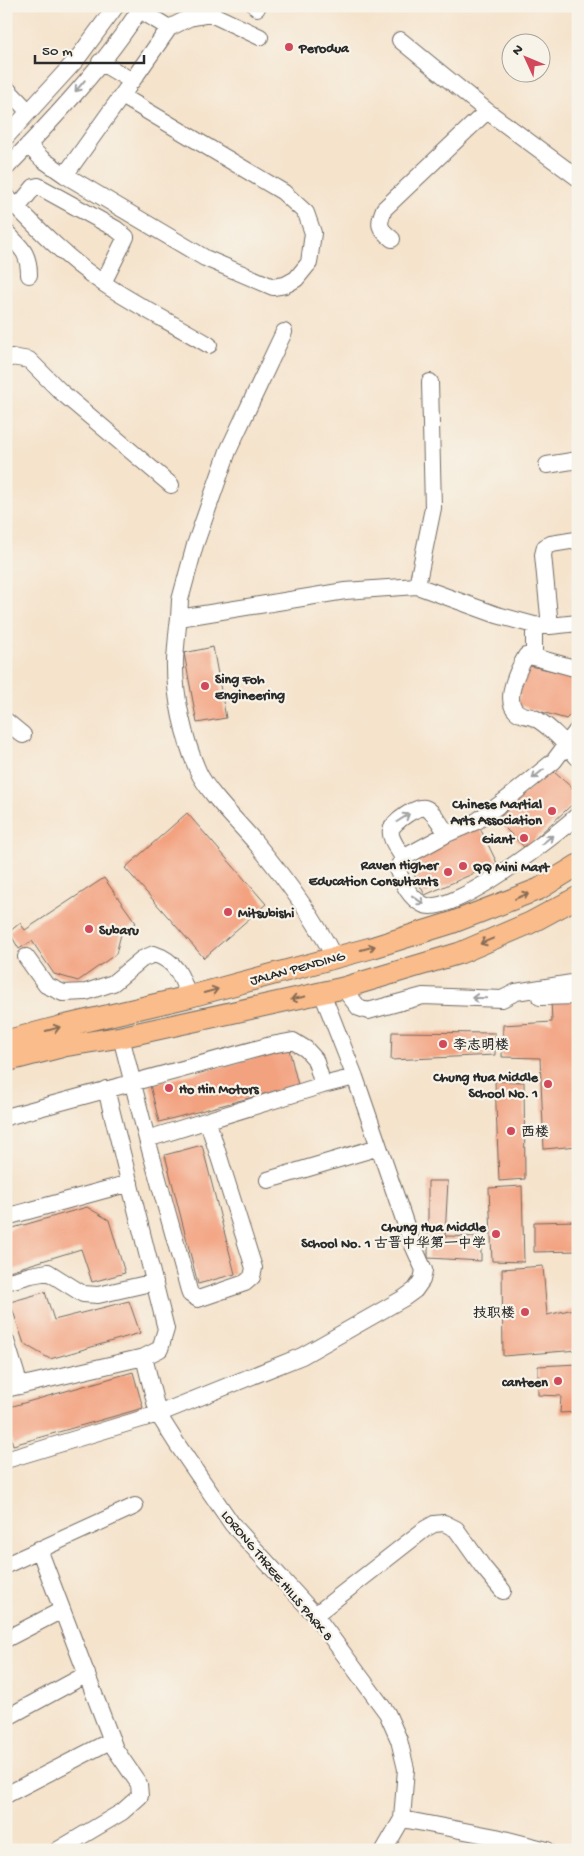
<svg xmlns="http://www.w3.org/2000/svg" width="584" height="1856" font-family="'Gochi Hand','LXGW WenKai TC',sans-serif">
<rect width="100%" height="100%" fill="#f7f3e8"/>
<filter id="ink" filterUnits="userSpaceOnUse"><feTurbulence type="fractalNoise" baseFrequency=".02" numOctaves="2"/><feDisplacementMap in="SourceGraphic" scale="10" xChannelSelector="R" yChannelSelector="G"/><feConvolveMatrix kernelMatrix="1 2 1 2 8 2 1 2 1" color-interpolation-filters="sRGB"/></filter>
<filter id="wash" filterUnits="userSpaceOnUse"><feTurbulence type="fractalNoise" baseFrequency=".0096" numOctaves="4" result="noise"/><feDisplacementMap in="SourceGraphic" scale="20" xChannelSelector="R" yChannelSelector="G"/><feGaussianBlur stdDeviation="1.12" result="paint"/><feColorMatrix in="noise" values="0 0 0 0 0 0 0 0 0 0 0 0 0 0 0 0 0 1.4 0 .05"/><feComposite in="paint" operator="in"/></filter>
<g filter="url(#wash)">
<rect width="100%" height="100%" fill="#f5e3cc"/>
<g id="blocks">
<path fill="#f3a280" d="M213,647L226,718L197,723L184,653Z
M525,665L578,676V689L571,714L566,719L518,705Z
M547,772H554L578,793V799L525,848L497,820Z
M187,813L266,904L204,958L125,868Z
M479,826L497,863L425,895L409,865L412,858Z
M104,878L136,923L121,934L116,954L78,981L54,974L32,941L19,949L9,932L20,923L25,930Z
M576,998L578,1146L544,1149L540,1058L502,1057L503,1025L552,1022L551,1000Z
M392,1032L495,1033V1055L391,1060Z
M289,1049L298,1085L159,1122L150,1085Z
M495,1081L524,1082L525,1179L499,1181Z
M202,1145L235,1274L198,1284L165,1155Z
M428,1181H448L445,1236L481,1237V1261L428,1258Z
M522,1186L524,1262L492,1261L489,1188Z
M87,1207L109,1220L125,1273L92,1282L81,1249L6,1272V1230Z
M578,1221V1251L534,1252V1222Z
M543,1266L547,1315L578,1308V1350L503,1356L502,1269Z
M45,1292L54,1320L129,1301L140,1333L50,1359L24,1344L10,1302Z
M578,1364V1412L560,1413L561,1396L538,1395V1366Z
M133,1372L143,1408L13,1445L6,1420V1408Z"/>
</g>
</g>
<g filter="url(#ink)">
<use href="#blocks" fill-opacity="0" stroke="#726b63" stroke-width="1"/>
<g fill="none" stroke-linecap="round" stroke-linejoin="round">
<g stroke="#726b63" stroke-width="18">
<path id="minor" d="M255,6L257,8
M140,10L169,28
M400,40L487,111L578,178
M100,62L132,81L169,28L189,18L211,14L260,37
M6,88L29,112
M6,137L77,59L116,6
M28,145L42,159L65,175L205,258L273,287L285,285L296,279L309,263L313,233L306,213L283,192L122,96
M6,168C53,120 106,63 142,6
M65,175L128,87
M6,196C36,227 67,259 103,283C137,306 174,324 209,345
M17,208L34,187L38,186L116,229L126,237L103,283
M6,232C21,248 29,252 29,275
M392,239C378,228 378,225 384,209L487,111
M284,332L228,451L195,545L180,600L179,618L345,591L417,586L497,615L534,625L550,626L578,623
M6,360L12,357L29,360L60,391L171,485
M547,465L578,460
M417,586L433,508L430,382
M179,618C177,632 176,646 175,660C174,695 184,739 198,771C207,792 239,823 255,842C285,878 313,915 334,957
M534,625V657L578,669
M550,626L543,555L545,547L551,544L576,540
M534,657L526,656C519,668 503,699 516,711C522,717 532,715 538,720C553,729 566,745 578,758
M6,721L23,735
M578,729L554,761L507,799L477,821L447,834L403,858L397,869C403,883 409,898 424,905C452,917 556,835 578,815
M403,858C399,850 389,838 391,830C393,822 418,805 425,808C434,811 442,827 447,834
M26,957L46,985L63,993L86,992L113,983L142,959L154,954C176,961 182,976 188,997
M343,988L359,1008L368,1011L423,996L502,999L516,992L578,982
M540,997L578,996
M121,1037L147,1139L190,1294L198,1299L245,1283L252,1277L254,1268L208,1122
M6,1117L271,1045L293,1041L306,1049L315,1059L323,1085
M147,1139L323,1085L355,1077
M268,1180L379,1147
M6,1217L130,1183
M6,1282L31,1275L48,1272L83,1294L98,1295L155,1282
M6,1341L20,1386
M144,1357L158,1414L177,1444L232,1524L315,1615L387,1713L399,1740L406,1769L402,1819L384,1850
M6,1389L144,1357L160,1349L166,1329L106,1089
M6,1460L158,1414L302,1356L404,1298L415,1290L422,1280L424,1270L412,1243L355,1077L322,993
M39,1549L115,1749L139,1784L140,1796L122,1812L58,1850
M6,1565L135,1506
M315,1615L425,1529L434,1524L444,1523L456,1529L483,1567L503,1591
M6,1639L62,1610
M6,1718L87,1674
M6,1795L112,1740
M402,1819L496,1837L547,1850"/>
</g>
<g stroke="#726b63" stroke-width="23">
<path id="major" d="M6,1041L59,1027L188,997L371,948L451,923L539,889L578,865
M6,1061L64,1046L121,1037L343,988L460,953L530,923L578,897"/>
</g>
<use href="#minor" stroke="#fff" stroke-width="16"/>
<use href="#major" stroke="#f9bc8a" stroke-width="21"/>
</g>
<defs><path id="oneway-shaft" d="M-6 0H5M1.5-3L5.5 0L1.5 3" fill="none" stroke-width="1.6" stroke-linecap="round" stroke-linejoin="round" transform="scale(1.25)"/></defs>
<g stroke="#a0a0a0">
<use href="#oneway-shaft" transform="translate(80 86) rotate(130)"/>
<use href="#oneway-shaft" transform="translate(538 774) rotate(141)"/>
<use href="#oneway-shaft" transform="translate(403 818) rotate(-32)"/>
<use href="#oneway-shaft" transform="translate(547 840) rotate(-39)"/>
<use href="#oneway-shaft" transform="translate(418 900) rotate(36)"/>
<use href="#oneway-shaft" transform="translate(479 998) rotate(-178)"/>
</g>
<g stroke="#886c56">
<use href="#oneway-shaft" transform="translate(522 896) rotate(-22)"/>
<use href="#oneway-shaft" transform="translate(487 941) rotate(157)"/>
<use href="#oneway-shaft" transform="translate(368 948) rotate(-15)"/>
<use href="#oneway-shaft" transform="translate(211 991) rotate(-15)"/>
<use href="#oneway-shaft" transform="translate(298 998) rotate(168)"/>
<use href="#oneway-shaft" transform="translate(53 1029) rotate(-15)"/>
</g>
</g>
<g fill="#d1495b" stroke="#f7f3e8" stroke-width="2">
<circle cx="289" cy="47" r="5"/>
<circle cx="205" cy="686" r="5"/>
<circle cx="552" cy="811" r="5"/>
<circle cx="524" cy="838" r="5"/>
<circle cx="463" cy="866" r="5"/>
<circle cx="448" cy="872" r="5"/>
<circle cx="228" cy="912" r="5"/>
<circle cx="89" cy="929" r="5"/>
<circle cx="443" cy="1044" r="5"/>
<circle cx="548" cy="1084" r="5"/>
<circle cx="169" cy="1088" r="5"/>
<circle cx="511" cy="1131" r="5"/>
<circle cx="496" cy="1234" r="5"/>
<circle cx="525" cy="1312" r="5"/>
<circle cx="558" cy="1381" r="5"/>
</g>
<g text-anchor="middle" stroke-width="4.5" stroke-linejoin="round" paint-order="stroke">
<g font-size="14" font-weight="bold" fill="#2b2b2b" stroke="#f7f3e8" text-anchor="start">
<text x="299" y="52">Perodua</text>
<text x="215" y="683">Sing Foh<tspan x="215" dy="16">Engineering</tspan></text>
<text x="542" y="808" text-anchor="end">Chinese Martial<tspan x="542" dy="16">Arts Association</tspan></text>
<text x="514" y="843" text-anchor="end">Giant</text>
<text x="438" y="869" text-anchor="end">Raven Higher<tspan x="438" dy="16">Education Consultants</tspan></text>
<text x="473" y="871">QQ Mini Mart</text>
<text x="238" y="917">Mitsubishi</text>
<text x="99" y="934">Subaru</text>
<text x="453" y="1049">李志明楼</text>
<text x="538" y="1081" text-anchor="end">Chung Hua Middle<tspan x="538" dy="16">School No. 1</tspan></text>
<text x="179" y="1093">Ho Hin Motors</text>
<text x="521" y="1136">西楼</text>
<text x="486" y="1231" text-anchor="end">Chung Hua Middle<tspan x="486" dy="16">School No. 1 古晋中华第一中学</tspan></text>
<text x="515" y="1317" text-anchor="end">技职楼</text>
<text x="548" y="1386" text-anchor="end">canteen</text>
</g>
<g font-size="14" fill="#2b2b2b" stroke="#f7f3e8">
<text transform="translate(297 967) rotate(-15)" y="5">JALAN PENDING</text>
<text transform="translate(278 1575) rotate(50)" y="5">LORONG THREE HILLS PARK 8</text>
</g>
</g>
<rect width="584" height="1856" fill="none" stroke="#f7f3e8" stroke-width="25"/>
<g transform="translate(526 58) rotate(314)"><circle r="24" fill="#f7f3e8" stroke="#a5a39c"/>
<path d="M0-4L9 19L0 12L-9 19Z" fill="#d1495b"/>
<text y="-8" font-size="14" font-weight="bold" text-anchor="middle" fill="#2b2b2b">N</text>
</g>
<path d="M35 55v8h109v-8" fill="none" stroke="#2b2b2b" stroke-width="2.5"/>
<text x="42" y="55" font-size="15" fill="#2b2b2b" stroke="#f7f3e8" stroke-width="4" paint-order="stroke">50 m</text>
</svg>
